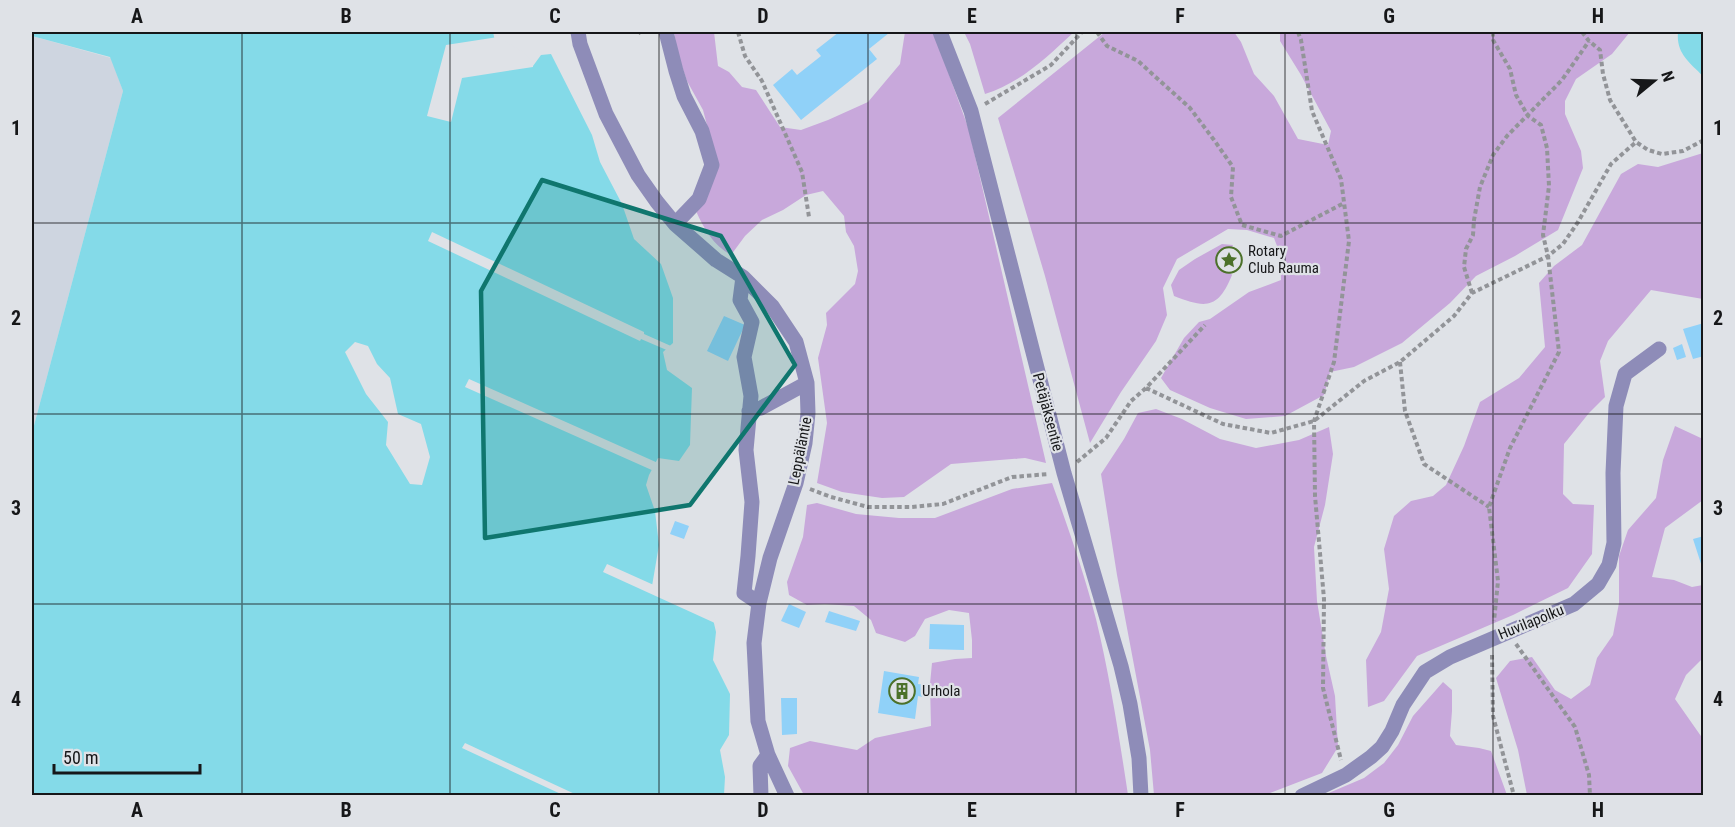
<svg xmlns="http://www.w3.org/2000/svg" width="1735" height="827" font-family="'Roboto Condensed',sans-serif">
<rect width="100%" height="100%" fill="#dfe2e7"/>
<path fill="#ced5e0" d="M32,36L111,58L123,91L32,433Z"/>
<path fill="#c8a8db" d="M674,32H714L718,66L729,72L742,87L756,90L780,127L801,130L828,120L868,102L900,64L905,32H932L938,44L969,130L1046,463L1025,458L951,464L904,497L882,498L842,492L817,483L827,423L818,358L827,325L826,313L855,284L858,271L854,246L846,232L844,216L823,191L806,195L783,210L762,220L745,236L731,255C713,245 704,229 696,211L716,159L703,110L687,81L678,55Z
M964,32H1074C1048,56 1021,83 985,94L970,44Z
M1105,32H1234L1241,42L1254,74L1274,96L1298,139L1328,145L1331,131L1301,75L1280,41V32H1630L1612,54L1576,79L1565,101V114L1581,151L1583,168L1558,230L1515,256L1476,276L1450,303L1402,343L1354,367L1330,372L1324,395L1285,416L1246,419L1210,408L1170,390L1161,378L1184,338L1199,322L1210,319L1249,292L1281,280L1280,254L1274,238L1247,230L1228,229L1177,259L1163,288L1167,315L1156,341L1121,392L1090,443L1045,276L998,118Z
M1703,153V299L1651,290L1608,341L1600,361L1605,397L1589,413L1564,444L1563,494L1573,504L1594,505L1592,554L1568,588L1513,615L1417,656L1384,701L1368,707L1366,660L1381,632L1389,589L1384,549L1394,516L1411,501L1433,496L1446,485L1464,446L1480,402L1519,378L1545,347L1539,283L1554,266L1582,245L1621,174L1638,164L1658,167Z
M1222,244L1233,245L1230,252L1222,259L1232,275C1218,310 1205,308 1174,296L1171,285L1179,270L1195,259Z
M1156,409L1182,419L1220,439L1256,448L1299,440L1329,427L1333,454L1325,505L1314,547L1317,601L1326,656L1335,696L1338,747L1322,773L1265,795H1154L1150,750L1117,575L1101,474L1124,439L1138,413Z
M1675,426L1703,439V500L1665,528L1652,577L1674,580L1692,587L1703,585V658L1686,675L1675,699L1703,739V795H1527L1518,750L1496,678L1510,661L1532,657L1555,690L1571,699L1590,685L1597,658L1613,635L1619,603V556L1628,530L1656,498L1663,460Z
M1052,483C1068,527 1084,573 1096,619C1110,677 1119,736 1128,795H804L788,766L790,748L810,741L857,750L875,738L931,726L930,684L932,663L955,659L972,658V640L969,613L949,610L925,619L915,636L905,642L876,633L871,620L854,606L825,604L807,605L789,595L787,582L803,537L807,505L817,503L856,514L899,518H935L1012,489Z
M1443,682L1452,690V711L1450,736L1456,745L1479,748L1491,751L1507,795H1324L1364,778L1384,763L1398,745L1413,716Z"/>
<path fill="#84dae8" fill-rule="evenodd" d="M32,32H493L495,41L533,66L541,55L551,54L592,135L600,162L622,204L634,239L661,264L673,298V343L663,352L667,370L692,388L690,445L679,461L658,458L649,475L646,485L655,511L659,545L652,586L713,619L716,632L713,660L730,694L729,735L720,750L725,777L724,795H32V433L123,91L110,57L32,36ZM355,342L368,346L377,364L390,378L398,414L421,424L430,457L422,485L410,484L386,445L388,422L366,394L345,352Z
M1678,32H1703V76C1689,62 1676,53 1678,32Z"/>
<path fill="#dfe2e7" d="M498,37L523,52L533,62V67L462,78L451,122L427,116L446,45Z
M432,232L644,332V334L671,346L669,351L641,339L640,341L428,241Z
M469,379L658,463L654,471L465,387Z
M607,564L656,586L663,591L714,617L717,624L603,572Z
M465,743L577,795H563L462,748Z"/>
<path fill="#90d1f8" d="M839,32H887L889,33L869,49L877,59L801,120L773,85L792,69L797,75L821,56L816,50Z
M724,316L745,325L728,361L707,351Z
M1704,323V356L1693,359L1683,329Z
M1682,344L1686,357L1677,360L1673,348Z
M675,521L689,526L684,539L670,534Z
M1704,536V570H1703L1693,539Z
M789,604L806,612L799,628L781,621Z
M829,611L860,621L856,631L825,622Z
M930,624L964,625V650L929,649Z
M884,671L919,677L918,684L925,685L923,697L918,696L915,719L878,713Z
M781,698H797V734L782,735Z"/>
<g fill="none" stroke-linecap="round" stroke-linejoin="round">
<path stroke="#929498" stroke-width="4" stroke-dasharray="4.5 3" stroke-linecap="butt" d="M640,32L641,34
M738,32L745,56L762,81L802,172L809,217
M1097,32L1107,46L1138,61L1190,108L1214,140L1233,167L1231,197L1242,225L1281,236L1344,203
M1298,32L1301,40L1312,111L1341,179L1349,241L1334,362L1314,421L1315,496L1324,599L1323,688L1341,760
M1493,32V40L1510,69L1516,95L1528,116L1541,125L1547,148L1549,186L1543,235L1548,256L1559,352L1510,448L1489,507L1498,581L1494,621
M1582,32L1589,41L1600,50L1603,74L1610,100L1636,142L1648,150L1662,154L1683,151L1704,140
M985,104L1051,65L1082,32
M1472,293L1464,267L1466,249L1473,235L1474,220L1480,187L1493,155L1507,136L1562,80L1589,41
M1400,362L1405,411L1424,464L1489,507
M1146,388L1223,424L1271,433L1314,421L1364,381L1400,362L1454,316L1472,293L1548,256L1563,244L1578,222L1611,164L1636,142
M1077,462L1106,438L1131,401L1146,388L1205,325
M810,489L831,497L868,507H911L943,504L1012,477L1049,474
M1516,644L1575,727L1589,775L1590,796
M1492,655L1493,716L1513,792L1511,796"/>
<path stroke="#8e8cb8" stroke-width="15" d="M578,32L580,44L606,114L638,175L657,202L675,224L716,260L743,277L772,306L796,342L807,383L808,413L805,443L796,483L770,558L759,603L754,643L758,721L768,755L787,796
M666,32L676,71L684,96L702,131L712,165L699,199L675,224
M940,32L971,111L1064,473L1121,666L1130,704L1139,758L1141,796
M743,277L740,300L752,322L744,357L751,396L746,450L752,502L748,556L744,593L759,603
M749,411L761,408L807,383
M761,796L760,766L768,755
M1302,796L1346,775L1371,757L1382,747L1392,731L1403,705L1425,672L1450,657L1574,604L1598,584L1609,565L1614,543L1613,473L1616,406L1625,374L1659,349"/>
</g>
<path fill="#0f766e" fill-opacity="0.2" stroke="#0f766e" stroke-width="4.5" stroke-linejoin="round" d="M542,180L721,236L795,365L690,505L485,538L481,291Z"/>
<path fill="none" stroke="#161719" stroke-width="1.5" stroke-opacity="0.55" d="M242,32V796M450,32V796M659,32V796M868,32V796M1076,32V796M1285,32V796M1493,32V796M32,223H1704M32,414H1704M32,604H1704"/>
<defs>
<g id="sight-ring" transform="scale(1.35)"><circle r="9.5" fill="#dfe2e7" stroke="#4c712a" stroke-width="1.5"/><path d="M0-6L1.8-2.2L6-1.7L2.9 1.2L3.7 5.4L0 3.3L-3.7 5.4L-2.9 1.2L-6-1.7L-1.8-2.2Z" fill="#4c712a"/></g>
<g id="building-ring" transform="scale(1.35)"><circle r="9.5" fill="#dfe2e7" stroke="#4c712a" stroke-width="1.5"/><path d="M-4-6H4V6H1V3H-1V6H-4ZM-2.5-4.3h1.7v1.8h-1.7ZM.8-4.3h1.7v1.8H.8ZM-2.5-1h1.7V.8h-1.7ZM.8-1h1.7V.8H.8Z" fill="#4c712a"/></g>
</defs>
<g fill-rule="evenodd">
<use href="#sight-ring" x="1229" y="260"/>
<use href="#building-ring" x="902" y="691"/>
</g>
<g text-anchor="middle" stroke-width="4.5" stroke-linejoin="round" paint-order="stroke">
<g font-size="15" fill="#161719" stroke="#dfe2e7" text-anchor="start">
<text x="1248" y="256">Rotary<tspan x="1248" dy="17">Club Rauma</tspan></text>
<text x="922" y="696">Urhola</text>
</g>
<g font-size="15" fill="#161719" stroke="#dfe2e7">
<text transform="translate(1048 412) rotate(75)" y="5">Petäjäksentie</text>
<text transform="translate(800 451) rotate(-79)" y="5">Leppäläntie</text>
<text transform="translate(1531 622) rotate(-22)" y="5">Huvilapolku</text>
</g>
</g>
<rect width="1735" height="827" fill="none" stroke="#dfe2e7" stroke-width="66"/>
<g transform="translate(1654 81) rotate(71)" stroke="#dfe2e7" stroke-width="4.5" paint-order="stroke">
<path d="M0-4.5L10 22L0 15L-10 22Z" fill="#161719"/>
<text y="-9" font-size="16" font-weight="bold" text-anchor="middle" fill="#161719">N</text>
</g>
<path d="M54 764v9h146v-9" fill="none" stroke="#161719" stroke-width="3"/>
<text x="63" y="764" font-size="18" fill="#161719" stroke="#dfe2e7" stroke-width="4.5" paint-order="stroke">50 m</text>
<rect x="33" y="33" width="1669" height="761" fill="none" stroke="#161719" stroke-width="2"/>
<g font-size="20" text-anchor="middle" font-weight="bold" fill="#161719">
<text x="137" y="23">A</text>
<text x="346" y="23">B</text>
<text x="555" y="23">C</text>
<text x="763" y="23">D</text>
<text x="972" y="23">E</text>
<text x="1180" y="23">F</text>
<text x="1389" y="23">G</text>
<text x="1598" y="23">H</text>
<text x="16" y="135">1</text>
<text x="1718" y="135">1</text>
<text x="16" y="325">2</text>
<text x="1718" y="325">2</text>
<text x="16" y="515">3</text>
<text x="1718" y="515">3</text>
<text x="16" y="706">4</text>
<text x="1718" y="706">4</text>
<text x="137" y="817">A</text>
<text x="346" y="817">B</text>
<text x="555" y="817">C</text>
<text x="763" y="817">D</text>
<text x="972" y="817">E</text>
<text x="1180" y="817">F</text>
<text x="1389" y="817">G</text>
<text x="1598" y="817">H</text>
</g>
</svg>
